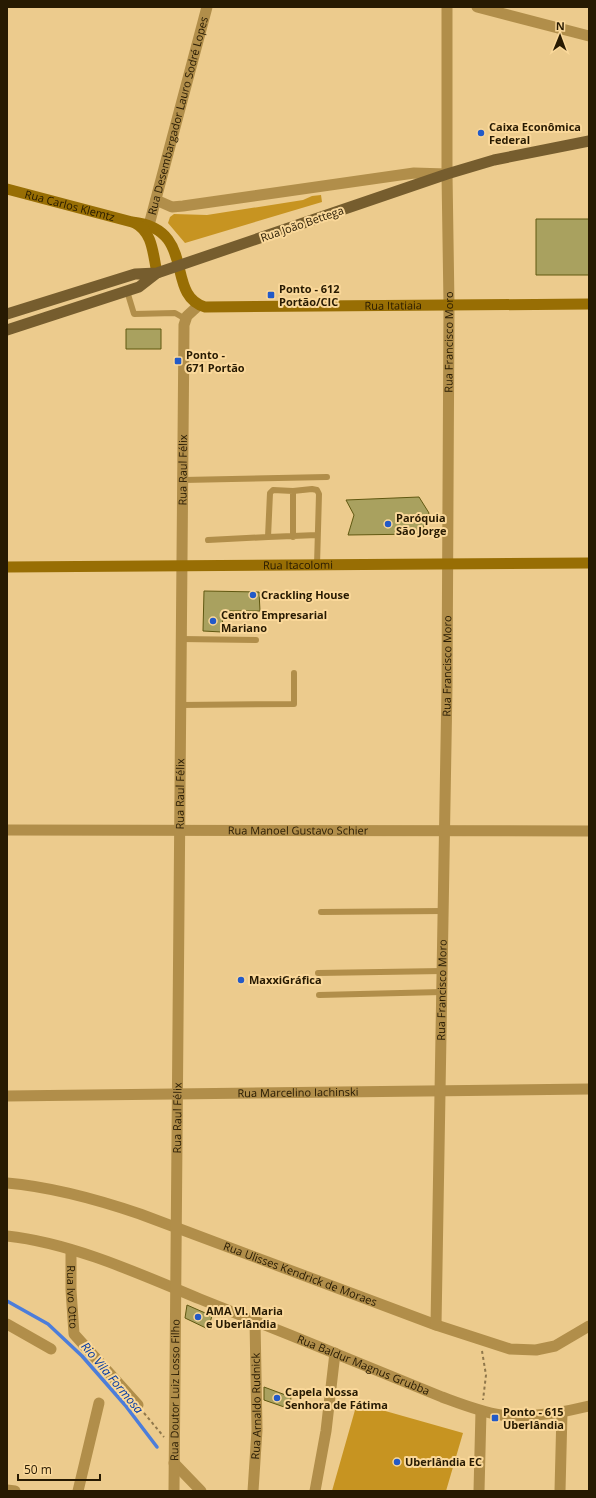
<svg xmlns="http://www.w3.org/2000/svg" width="596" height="1498" font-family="'Open Sans',sans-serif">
<rect width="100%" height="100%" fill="#eccb8d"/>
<path fill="#c79421" d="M321,195L322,202L185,243L168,223L170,217L174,214L207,215L303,200L312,196Z
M357,1403L463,1433L446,1491H332Z"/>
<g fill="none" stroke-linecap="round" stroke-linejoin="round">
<path stroke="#4c7dda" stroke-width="3.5" d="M7,1301L48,1324L82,1356L125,1405L157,1447"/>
</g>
<path fill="#a9a15f" stroke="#605811" d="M536,219H589V275H536Z
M126,329H161V349H126Z
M419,497L429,513L421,534L348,535L354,515L346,500Z
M204,591L259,592L260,611H223L222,632L203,631Z
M187,1305L212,1316L208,1329L185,1318Z
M264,1387L291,1397L290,1409L264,1400Z"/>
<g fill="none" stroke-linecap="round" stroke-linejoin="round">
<path stroke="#8f774b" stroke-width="2" stroke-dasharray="3 3" stroke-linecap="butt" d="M482,1351L486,1375L483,1400
M144,1413L164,1437"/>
<path stroke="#b18e4a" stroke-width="6" d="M127,291L134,314L175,313L182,317L184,322
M183,480L327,477
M293,491V537
M317,535L268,537L270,493L273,490L293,491L312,489L317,490L319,494L317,565
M208,540L268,537
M181,639L256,640
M181,705L294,704V673
M321,912L443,911
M318,973L442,971
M319,995L442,992"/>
<g stroke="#b18e4a" stroke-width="11">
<path d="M156,200L172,207L183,206L414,173L446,174"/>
<path id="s1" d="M149,225L207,7"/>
<path id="s2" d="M7,830L589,831"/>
<path id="s3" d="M7,1096L589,1089"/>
<path id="s4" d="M7,1183C53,1187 96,1199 140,1214L436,1325L510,1349L536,1350L555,1346L589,1326"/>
<path id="s5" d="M7,1236C72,1243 140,1274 200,1299C281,1331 361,1364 442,1397C461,1404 481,1412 501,1415C530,1418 561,1413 589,1406"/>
<path id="s6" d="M71,1250V1290L74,1334L138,1405"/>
<path d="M7,1324L51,1349"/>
<path id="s7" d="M436,1325L447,686L449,305L447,174V7"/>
<path d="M174,1463L201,1491"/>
<path d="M7,1490L15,1491"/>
<path d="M78,1491L99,1403"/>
<path id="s8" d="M253,1491L257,1430L255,1321"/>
<path d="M315,1491L326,1431L335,1353"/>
<path d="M479,1491L481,1411"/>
<path d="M560,1491L562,1412"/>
</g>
<g stroke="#b18e4a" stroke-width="11">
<path d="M477,7L589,36"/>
<path id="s9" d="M174,1491L184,325L187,316L199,305"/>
</g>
<g stroke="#986e04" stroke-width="11">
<path id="s10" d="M7,189L132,222C198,229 164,295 205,307L589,304"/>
<path d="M135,223C153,232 153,255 157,273"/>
<path id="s11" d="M7,567L589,563"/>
</g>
<path stroke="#765d2e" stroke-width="11" d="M7,314L135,274L157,273L447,174L494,160L589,141
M7,330L139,287L157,273"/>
</g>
<g fill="#235ac7" stroke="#fad89a" stroke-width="1.5">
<circle cx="481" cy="133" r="4"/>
<rect x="267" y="291" width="8" height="8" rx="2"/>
<rect x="174" y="357" width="8" height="8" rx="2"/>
<circle cx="388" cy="524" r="4"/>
<circle cx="253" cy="595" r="4"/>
<circle cx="213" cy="621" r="4"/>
<circle cx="241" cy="980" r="4"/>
<circle cx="198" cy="1317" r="4"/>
<circle cx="277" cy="1398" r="4"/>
<rect x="491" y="1414" width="8" height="8" rx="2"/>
<circle cx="397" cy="1462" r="4"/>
</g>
<g text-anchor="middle" stroke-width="4" stroke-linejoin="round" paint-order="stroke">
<g font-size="11" fill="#271a02" stroke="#fad89a">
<text dy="4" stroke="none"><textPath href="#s1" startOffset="113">Rua Desembargador Lauro Sodré Lopes</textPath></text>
<text dy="4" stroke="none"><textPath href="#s10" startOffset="65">Rua Carlos Klemtz</textPath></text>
<text transform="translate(302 224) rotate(-19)" y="4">Rua João Bettega</text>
<text dy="4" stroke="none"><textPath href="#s10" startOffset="439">Rua Itatiaia</textPath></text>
<text dy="4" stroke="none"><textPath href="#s7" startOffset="983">Rua Francisco Moro</textPath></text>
<text dy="4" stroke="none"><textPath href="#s9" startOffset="1021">Rua Raul Félix</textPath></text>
<text dy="4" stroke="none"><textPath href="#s11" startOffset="291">Rua Itacolomi</textPath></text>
<text dy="4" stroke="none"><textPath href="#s7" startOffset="659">Rua Francisco Moro</textPath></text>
<text dy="4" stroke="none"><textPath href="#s9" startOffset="697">Rua Raul Félix</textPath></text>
<text dy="4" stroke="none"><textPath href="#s2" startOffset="291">Rua Manoel Gustavo Schier</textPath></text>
<text dy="4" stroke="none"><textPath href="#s7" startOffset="335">Rua Francisco Moro</textPath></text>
<text dy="4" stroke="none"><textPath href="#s3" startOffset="291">Rua Marcelino Iachinski</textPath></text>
<text dy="4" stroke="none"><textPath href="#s9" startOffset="373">Rua Raul Félix</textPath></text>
<text dy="4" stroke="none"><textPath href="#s4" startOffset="308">Rua Ulisses Kendrick de Moraes</textPath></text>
<text dy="4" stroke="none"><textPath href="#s6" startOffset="47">Rua Ivo Otto</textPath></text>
<text dy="4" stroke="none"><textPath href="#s5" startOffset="380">Rua Baldur Magnus Grubba</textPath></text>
<text dy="4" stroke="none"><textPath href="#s9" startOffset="101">Rua Doutor Luiz Losso Filho</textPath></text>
<text dy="4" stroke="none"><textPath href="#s8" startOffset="85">Rua Arnaldo Rudnick</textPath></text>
</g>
<g font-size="11" font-weight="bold" fill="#271a02" stroke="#fad89a" text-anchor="start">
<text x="489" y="131">Caixa Econômica<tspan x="489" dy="13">Federal</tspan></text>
<text x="279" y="293">Ponto - 612<tspan x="279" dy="13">Portão/CIC</tspan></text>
<text x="186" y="359">Ponto -<tspan x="186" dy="13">671 Portão</tspan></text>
<text x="396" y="522">Paróquia<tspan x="396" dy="13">São Jorge</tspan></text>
<text x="261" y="599">Crackling House</text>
<text x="221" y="619">Centro Empresarial<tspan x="221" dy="13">Mariano</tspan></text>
<text x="249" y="984">MaxxiGráfica</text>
<text x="206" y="1315">AMA Vl. Maria<tspan x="206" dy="13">e Uberlândia</tspan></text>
<text x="285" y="1396">Capela Nossa<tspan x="285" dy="13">Senhora de Fátima</tspan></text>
<text x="503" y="1416">Ponto - 615<tspan x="503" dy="13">Uberlândia</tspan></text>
<text x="405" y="1466">Uberlândia EC</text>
</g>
<g font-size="12" font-style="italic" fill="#0039a6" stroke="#fad89a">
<text transform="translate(112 1378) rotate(50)" y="4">Rio Vila Formosa</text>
</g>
</g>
<rect width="596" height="1498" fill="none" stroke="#271a02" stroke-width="16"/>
<g transform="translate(560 36) rotate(1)" stroke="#fad89a" stroke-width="3" paint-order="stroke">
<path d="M0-3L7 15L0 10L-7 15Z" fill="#271a02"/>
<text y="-6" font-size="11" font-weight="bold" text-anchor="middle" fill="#271a02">N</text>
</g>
<path d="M18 1474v6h82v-6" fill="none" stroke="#271a02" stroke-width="2"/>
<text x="24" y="1474" font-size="12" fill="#271a02" stroke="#fad89a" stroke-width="3" paint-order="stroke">50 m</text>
</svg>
